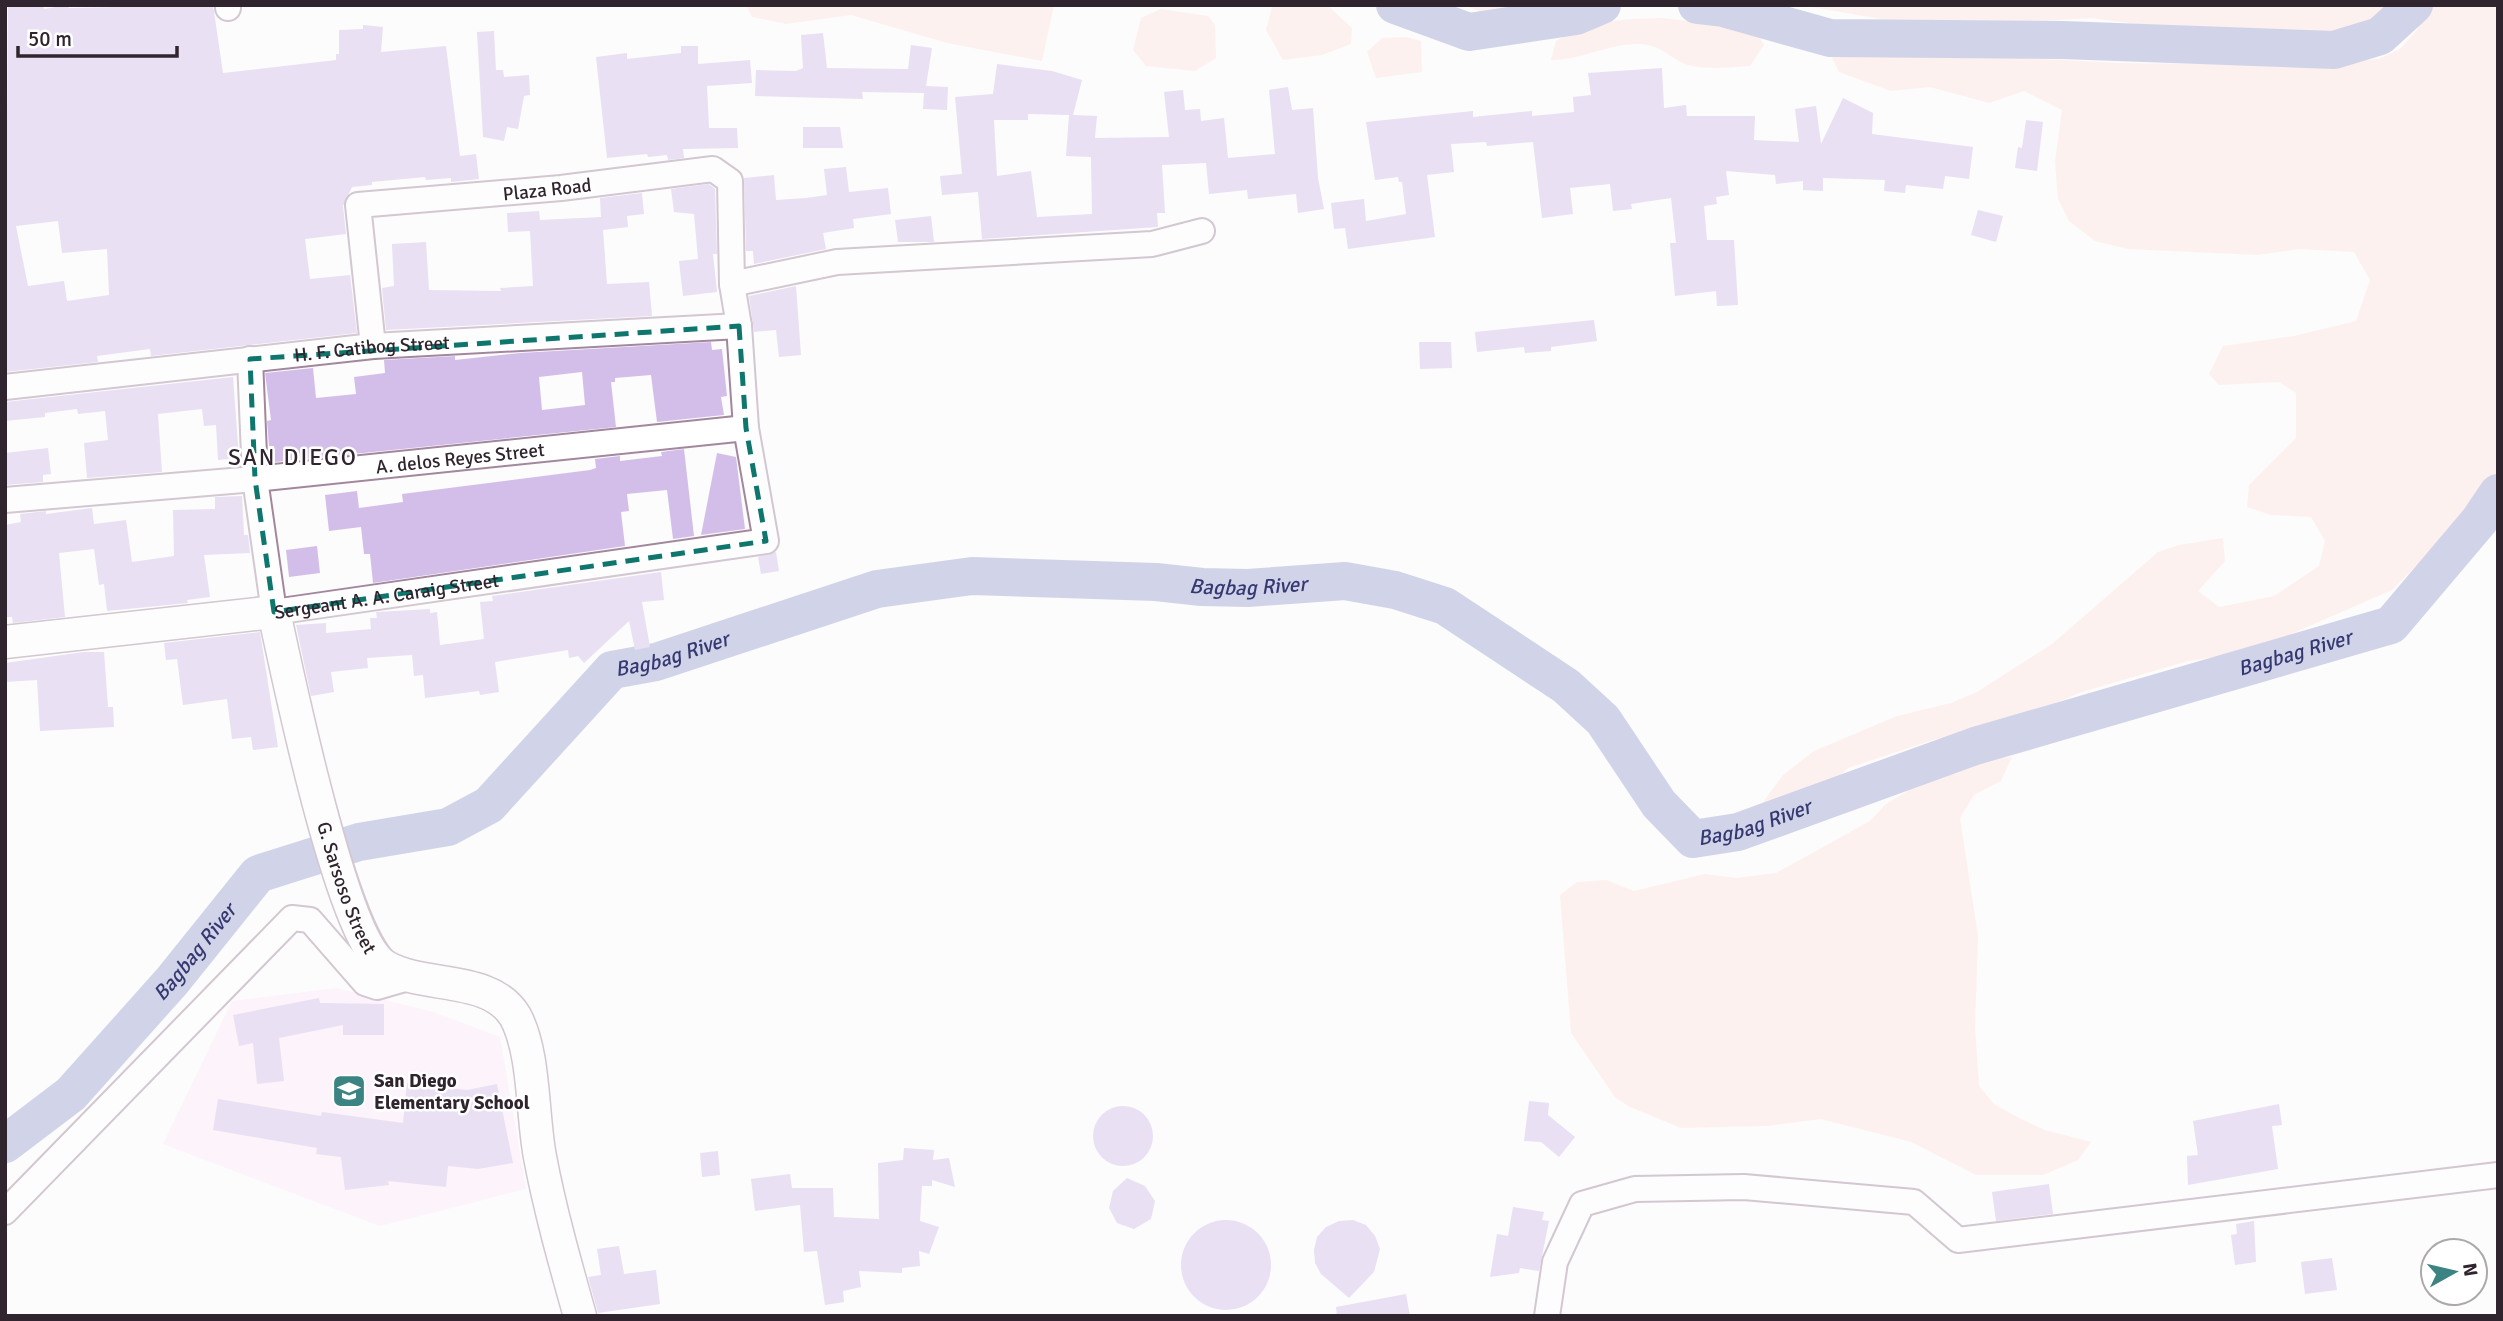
<svg xmlns="http://www.w3.org/2000/svg" width="2503" height="1321" font-family="Signika,sans-serif">
<rect width="100%" height="100%" fill="#fcfcfc"/>
<path fill="#ffe8f9" d="M337,988L434,1012L500,1037L526,1189L380,1226L163,1144L232,1001Z"/>
<path fill="#ffe4df" d="M746,5H1054L1042,61L947,43L851,15L786,24L752,17Z
M1277,5H1327L1352,28L1351,44L1322,55L1283,60L1266,30L1272,7Z
M1466,5H1530C1504,17 1491,18 1466,5Z
M1800,5H2395L2378,22L2364,30L2286,38L2220,35L2091,18L1992,24H1910Z
M2428,5H2498V484L2392,590L2250,652L2188,661L2082,692L2017,719L1930,741L1848,768L1813,800L1784,820L1758,809L1783,775L1814,751L1897,716L1951,703L1977,692L2052,644L2158,552L2179,545L2223,538L2225,561L2198,591L2219,607L2274,596L2319,566L2325,541L2311,517L2271,515L2247,507L2249,485L2296,438V393L2279,382L2219,385L2209,374L2223,346L2294,336L2356,321L2370,280L2354,252L2300,249L2257,255L2128,249L2095,241L2069,221L2058,199L2055,162L2062,110L2024,91L1989,103L1930,87L1891,91L1839,72L1832,58L1848,49L2120,63L2273,65L2379,59L2400,49L2417,30Z
M1161,9L1208,16L1215,25L1216,58L1195,71L1146,66L1133,50L1141,18Z
M1662,18L1755,29L1764,45L1750,66C1730,67 1706,71 1685,64C1674,60 1664,49 1652,46C1619,37 1584,61 1551,60L1556,41C1589,20 1623,19 1662,18Z
M1406,37L1421,41L1422,72L1376,78L1367,52L1382,38Z
M2012,757L2001,781L1974,795L1960,818L1978,936L1975,1028L1979,1086L1994,1104L2021,1119L2045,1130L2091,1142L2078,1160L2043,1175H1976L1911,1142L1821,1119L1767,1126L1681,1128L1628,1106L1615,1097L1571,1033L1560,895L1577,882L1606,880L1634,891L1705,874L1736,878L1776,873L1870,821L1886,804L1939,772L1967,762Z"/>
<g fill="none" stroke-linecap="round" stroke-linejoin="round">
<g stroke="#9ea4d0" stroke-width="38">
<path d="M1395,5L1469,32L1576,16L1602,5"/>
<path d="M1697,5L1723,8L1830,38L2062,40L2334,50L2380,36L2414,5"/>
<path id="s1" d="M5,1144L71,1094L172,981L258,874L359,842L448,827L489,805L612,670L656,662L877,589L972,576L1156,582L1202,587L1248,588L1345,581L1395,590L1445,606L1566,686L1603,720L1659,804L1693,839L1738,832L1975,746L2391,625L2479,521L2498,493"/>
</g>
</g>
<path fill="#d3beea" fill-rule="evenodd" d="M8,5H43L44,9L68,5L69,8L213,5L223,73L336,60V54H339V30L363,29V25L383,27L381,52L446,46L460,156L476,154L479,179L451,182V178L426,180L425,177L372,182V185L352,187L343,206L346,234L305,239L310,279L350,275L357,333L151,356L150,349L97,356L98,362L5,372ZM58,221L62,253L107,249L109,295L67,301L64,281L28,286L16,226Z
M494,31L496,70H503L504,77L529,75L530,95L524,96L518,129L507,127L504,141L483,137L477,32Z
M823,33L827,68L908,69L911,45L932,48L926,86L948,87L947,110L923,109L924,93L862,92L863,99L755,96L756,70L796,71L803,68L801,35Z
M681,46H698V64L750,60L752,83L707,86L709,128H737L738,148L683,149L684,158L668,160L667,155L648,157L647,154L607,158L596,57L627,53V59L681,53Z
M997,64L1052,71L1082,80L1073,115L1097,116L1095,138L1169,137L1164,92L1183,90L1185,110L1200,109L1201,121L1224,118L1228,158L1275,154L1269,90L1288,87L1292,110L1313,108L1318,178L1324,209L1298,213L1296,194L1248,199L1247,190L1209,194L1206,163L1162,165L1165,213H1157L1158,227L982,239L978,192L942,195L940,176L962,174L955,97L993,94ZM1028,114L1069,115L1066,156L1091,157L1092,214L1037,217L1031,171L997,176L994,120H1028Z
M1662,68L1664,108L1686,105L1687,116H1755L1754,140L1799,142L1795,109L1816,106L1821,144L1843,98L1873,113L1872,134L1973,147L1969,179L1945,176L1943,189L1906,185L1905,193L1884,191L1885,180L1823,178V191L1803,190V181L1776,184L1775,175L1726,171L1729,195L1716,197L1717,204L1704,206L1707,240H1734L1738,305L1717,306L1716,291L1675,296L1670,243H1676L1671,198L1631,204L1632,209L1613,211L1610,184L1570,188L1573,214L1542,218L1533,142L1487,146L1486,142L1451,144L1454,172L1427,175L1435,237L1348,249L1345,228L1334,229L1331,203L1364,199L1366,221L1406,214L1402,182H1399L1398,177L1375,180L1366,122L1473,111V117L1532,111V116L1574,112L1573,97L1591,95L1588,73Z
M2026,120L2043,122L2037,171L2015,168L2018,147L2022,148Z
M803,127H840L843,148H803Z
M846,167L849,192L888,188L891,214L853,219L854,228L823,233L826,249L754,264L753,251H746L744,178L774,175L776,200L806,198L827,195L824,169Z
M709,184L715,189L717,254H713L717,292L683,296L679,261L698,259L694,214L674,212L671,189Z
M642,193L644,214L627,216L628,227L603,230L607,284L649,282L652,316L386,330L382,288L394,286L392,244L426,242L429,290L501,291L500,288L533,286L530,231L508,232L507,213L539,211L540,220L601,217L600,198Z
M1978,210L2003,216L1996,242L1971,235Z
M931,216L934,242H898L895,220Z
M796,286L801,355L779,357L776,330L754,332L749,296Z
M1594,320L1597,341L1551,347V351L1525,353L1524,347L1477,352L1475,332Z
M711,342L712,350L722,349L727,396L721,397L724,415L657,422L651,375L615,378V382H611L616,427L275,462L274,446H269L267,421L271,420L265,373L313,368L316,398L356,394L354,377L385,373L384,360L455,356V360L520,353ZM582,372L585,405L542,410L539,377Z
M1419,342H1451L1452,368L1420,369Z
M233,377L239,458L218,460L216,425L204,426L202,409L158,414L162,472L87,478L84,443L108,440L105,411L78,414L77,409L45,413V417L5,421V402Z
M48,448L51,474L43,475V482L5,485V453Z
M684,449L694,536L673,539L667,490L627,494L629,511L621,512L625,546L373,583L370,554H364L361,527L329,531L325,495L357,491L359,508L403,502L402,494L590,470L596,468L595,459L620,456V461L662,456L661,452Z
M717,453L736,457L745,529L701,535Z
M242,496L244,535H248L250,553L204,555L210,597L187,600L188,603L107,611L104,584L99,585L94,549L59,553L65,617L13,623L12,617H5V525L21,522L20,514L46,511V514L92,508L94,524L126,520L132,562L174,556L173,510L215,509V497Z
M317,546L320,573L289,577L286,550Z
M776,552L779,571L761,574L758,557Z
M661,572L664,600L642,602L650,647L635,650L629,621L584,663L578,656L569,658L568,650L495,662L499,692L480,695L479,691L425,698L423,675L414,676L412,655L367,658L368,668L331,672L334,692L311,696L296,625L326,623V633L371,629L370,618H377L376,612L430,609V613L437,612L440,645L484,639L480,602L493,601L492,596Z
M260,632L278,747L253,750L251,737L232,739L227,699L183,705L177,659L166,660L164,643Z
M84,652H104L108,707H113L114,727L40,731L37,680L5,682V663Z
M319,998L320,1003L384,1004V1035H343V1025L279,1038L284,1081L257,1084L253,1043L239,1046L233,1015Z
M407,1083L467,1090L497,1084L513,1163L478,1169L448,1166L446,1187L388,1181L389,1185L345,1190L341,1157L316,1154L317,1148L213,1130L218,1099L321,1116L322,1112L403,1123Z
M1529,1101L1549,1103L1548,1115L1575,1137L1559,1157L1541,1142L1524,1141Z
M2279,1104L2282,1125L2272,1126L2278,1169L2188,1185L2187,1156L2198,1155L2193,1121Z
M1093 1136a30 30 0 1 1 60 0a30 30 0 1 1-60 0Z
M904,1148L934,1150L933,1160L949,1158L955,1187L932,1180V1186H922L920,1221L939,1227L929,1254L919,1251L920,1266L902,1268V1273L859,1271L861,1287L843,1291L844,1302L825,1305L817,1251L804,1252L800,1205L755,1211L751,1179L790,1174L792,1188H833L834,1217L879,1219L878,1163L903,1160Z
M718,1151L720,1175L702,1177L700,1153Z
M1127,1178L1145,1186L1155,1201L1151,1219L1134,1229L1117,1223L1109,1208L1113,1191Z
M2049,1184L2053,1214L1996,1221L1992,1192Z
M1513,1207L1544,1212L1542,1220L1549,1221L1539,1271L1520,1268L1519,1273L1490,1277L1497,1234L1508,1236Z
M1353,1220L1366,1225L1375,1236L1380,1249L1374,1272L1349,1298L1321,1274L1315,1263L1314,1250L1317,1237L1326,1227L1339,1221Z
M1181 1265a45 45 0 1 1 90 0a45 45 0 1 1-90 0Z
M2254,1221L2256,1262L2235,1265L2231,1235L2237,1234L2236,1224Z
M619,1246L624,1274L656,1270L660,1304L598,1313L588,1277L601,1275L597,1249Z
M2332,1258L2337,1290L2305,1294L2301,1262Z
M1406,1294L1410,1316H1337L1336,1307Z"/>
<g fill="none" stroke-linecap="round" stroke-linejoin="round">
<g stroke="#a3879d" stroke-width="28">
<g id="minor">
<path d="M228,5V8"/>
<path d="M732,284L837,262L1152,244L1202,231"/>
<path id="s2" d="M250,359L255,479L274,612L766,541L746,428L739,326L732,284L730,181L713,169L561,188L358,205L373,346"/>
<path id="s3" d="M5,387L373,346L739,326"/>
<path id="s4" d="M5,500L255,479L746,428"/>
<path d="M5,1212L292,918L310,920L365,983L377,987L415,976"/>
<path d="M1547,1316L1555,1262L1582,1204L1635,1189L1744,1187L1914,1202L1958,1240L2498,1175"/>
</g>
</g>
<g stroke="#a3879d" stroke-width="35">
<g id="tertiary">
<path id="s5" d="M5,642L274,612C287,671 342,942 386,967C425,989 490,975 515,1016C535,1052 532,1116 540,1157C550,1210 565,1263 580,1316"/>
</g>
</g>
<use href="#minor" stroke="#fff" stroke-width="24"/>
<use href="#tertiary" stroke="#fff" stroke-width="32"/>
</g>
<path d="M0 0H2503V1321H0ZM739,326L746,428L766,541L274,612L255,479L250,359Z" fill="#fcfcfc" fill-opacity=".55" fill-rule="evenodd"/>
<path fill="none" stroke="#0f766e" stroke-width="5" stroke-dasharray="14 9" stroke-linejoin="round" d="M739,326L746,428L766,541L274,612L255,479L250,359Z"/>
<defs>
<g id="school-square" transform="scale(1.75)"><rect x="-9" y="-9" width="18" height="18" rx="4" fill="#3c8484" stroke="#fff"/><path d="M0-5L7-2L0 1L-7-2ZM-4 1L0 2.5L4 1V4Q0 6-4 4Z" fill="#fff"/></g>
</defs>
<g fill-rule="evenodd">
<use href="#school-square" x="349" y="1091"/>
</g>
<g text-anchor="middle" stroke-width="5" stroke-linejoin="round" paint-order="stroke">
<g font-size="19" fill="#30252e" stroke="#fff">
<text transform="translate(547 189) rotate(-6)" y="7">Plaza Road</text>
<text dy="7" stroke="none"><textPath href="#s3" startOffset="369">H. F. Catibog Street</textPath></text>
<text dy="7" stroke="none"><textPath href="#s4" startOffset="457">A. delos Reyes Street</textPath></text>
<text dy="7" stroke="none"><textPath href="#s2" startOffset="368">Sergeant A. A. Caraig Street</textPath></text>
<text dy="7" stroke="none"><textPath href="#s5" startOffset="556">G. Sarsoso Street</textPath></text>
</g>
<g font-size="19" font-weight="bold" fill="#30252e" stroke="#fff" text-anchor="start">
<text x="374" y="1087">San Diego<tspan x="374" dy="22">Elementary School</tspan></text>
</g>
<g font-size="21" font-style="italic" fill="#363971" stroke="#fff">
<text dy="7" stroke="none"><textPath href="#s1" startOffset="1447">Bagbag River</textPath></text>
<text dy="7" stroke="none"><textPath href="#s1" startOffset="2623">Bagbag River</textPath></text>
<text dy="7" stroke="none"><textPath href="#s1" startOffset="859">Bagbag River</textPath></text>
<text dy="7" stroke="none"><textPath href="#s1" startOffset="2056">Bagbag River</textPath></text>
<text dy="7" stroke="none"><textPath href="#s1" startOffset="271">Bagbag River</textPath></text>
</g>
<g font-size="23" letter-spacing="2" fill="#30252e" stroke="#fff">
<text x="293" y="465">SAN DIEGO</text>
</g>
</g>
<rect width="2503" height="1321" fill="none" stroke="#30252e" stroke-width="14"/>
<g transform="translate(2454 1272) rotate(82)"><circle r="33" fill="#ffffff" stroke="#aca8ab" stroke-width="2"/>
<path d="M0-5L12 26L0 18L-12 26Z" fill="#3c8484"/>
<text y="-10" font-size="19" font-weight="bold" text-anchor="middle" fill="#30252e">N</text>
</g>
<path d="M18 46v10h159v-10" fill="none" stroke="#30252e" stroke-width="3.5"/>
<text x="28" y="46" font-size="21" fill="#30252e" stroke="#ffffff" stroke-width="5" paint-order="stroke">50 m</text>
</svg>
